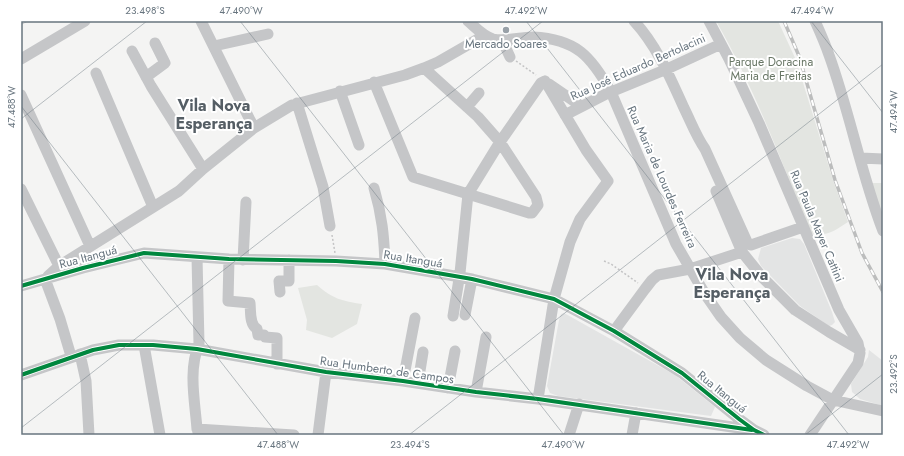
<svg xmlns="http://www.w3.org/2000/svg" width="904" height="456" font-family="Jost,sans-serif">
<rect width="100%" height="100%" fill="#f4f4f3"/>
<path fill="#e3e4e4" d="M792,238L800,239L804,244L832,312L835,322L832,325L829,326L800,306L761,266L758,259L761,248Z
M564,313L675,375L715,407L711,416L558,396L550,393L547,386L559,320L561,314Z
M869,350L883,361V406L860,399L852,392L851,384L868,357Z"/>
<path fill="#e3e5e1" d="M716,21H778L796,60L833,180L848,222C836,230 825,238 810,233C782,162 754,87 716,21Z
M869,183H883V220Z
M317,285C333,299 342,301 362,304L357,324L332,338L306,330L307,320L298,288Z"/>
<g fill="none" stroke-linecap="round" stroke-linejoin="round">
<path stroke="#c4c4c5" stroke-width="1.5" stroke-dasharray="2 2" stroke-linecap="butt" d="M516,61L536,75
M332,235L335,253
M604,261L611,264L638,283"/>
<path stroke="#c5c6c8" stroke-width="11" d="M201,21L254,128
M468,21C475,27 483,36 493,39C506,42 519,37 533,37C576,39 591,56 611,92L676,244L705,294L721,317L740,338L766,360L807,386L833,400L883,411
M634,21C657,46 670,77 684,108C691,122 696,136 705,149L748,244L751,245L803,227
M709,21L729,59L759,123L839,310L858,343L860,353L858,363L810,435
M815,21C820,32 825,43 829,55C850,113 861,174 883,231
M502,40L510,57
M214,46L268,34
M132,51L151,86L203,169
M21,59L85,21
M96,73L153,207
M146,77L165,63L155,43
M374,82L413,177L529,213H532L538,205L536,197L500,142L478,117L424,68
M549,84L581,106
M340,91L359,145
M21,95L90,246
M297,103L323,187L330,226
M467,107L479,93
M565,115L606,94L667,69L721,44
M861,158L883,159
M374,188C382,215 384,236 385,264
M21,189L59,266
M716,191L742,252L763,278L795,310L829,332L860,350
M197,257L199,344C188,370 195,402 197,429L199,435
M229,259L228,301L250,303C251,312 249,324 257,329L258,335H264L265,337L277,338V364
M243,260L246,202
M48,276L59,266L179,191L203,169L254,128L292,105L405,75L424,68L438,62L485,35
M45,279L60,319L71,356
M21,286L83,268L144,253L229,259L336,261L385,264L472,279L554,299L614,331L682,373L739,419L754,430L764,435
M280,292L279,281H289V260
M465,315L472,279
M453,316L460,273L468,194L500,142L541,83L545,81
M614,331L645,289L652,280L658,275L690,269L742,252
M144,345L160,435
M80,354L86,381L89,435
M21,375L93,350L119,345H153L197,349L326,372L403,381L476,392L538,399L753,430
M403,381L415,318
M418,383L423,352
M448,388L455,351
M476,392L486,337
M538,399L554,299L570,242L580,219L608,181L586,150L545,81
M197,429L294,435
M318,435L326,372
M569,435L579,404
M632,435L636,413"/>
<g stroke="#bcbdbd" stroke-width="3.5">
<path id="rail" d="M784,21L799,56L835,180L862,253L883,292
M21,23L25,21"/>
</g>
<use href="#rail" stroke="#fff" stroke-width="2" stroke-dasharray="6" stroke-linecap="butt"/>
<g stroke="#fff" stroke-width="6">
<path id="cycleway" d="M21,286L83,268L144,253L229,259L336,261L385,264L472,279L554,299L614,331L682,373L739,419L754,430L764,435
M21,375L93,350L119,345H153L197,349L326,372L403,381L476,392L538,399L752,430"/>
</g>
<use href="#cycleway" stroke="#00873e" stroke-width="4"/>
</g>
<path fill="none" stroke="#68757f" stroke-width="1" stroke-opacity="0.45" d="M240,21L564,435M526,21L849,435M811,21L883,113M21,106L278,435M21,119L147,21M21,428L543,21M409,435L883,64M805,435L883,374"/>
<circle fill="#99a1a8" stroke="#fff" stroke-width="1.5" cx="506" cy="30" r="4"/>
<g text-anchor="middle" stroke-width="4" stroke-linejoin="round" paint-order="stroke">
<g font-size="12" fill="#68757f" stroke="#fff">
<text x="506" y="48">Mercado Soares</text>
</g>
<g font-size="12" fill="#697766" stroke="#fff">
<text x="771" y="66">Parque Doracina<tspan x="771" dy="14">Maria de Freitas</tspan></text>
</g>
<g font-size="12" fill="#68757f" stroke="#fff">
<text transform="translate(638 67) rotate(-24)" y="4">Rua José Eduardo Bertolacini</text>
<text transform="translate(662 177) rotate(66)" y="4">Rua Maria de Lourdes Ferreira</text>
<text transform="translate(817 226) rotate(67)" y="4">Rua Paula Mayer Cattini</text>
<text transform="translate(88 257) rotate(-15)" y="4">Rua Itanguá</text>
<text transform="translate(413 259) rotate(9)" y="4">Rua Itanguá</text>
<text transform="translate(387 370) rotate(8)" y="4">Rua Humberto de Campos</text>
<text transform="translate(722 392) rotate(39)" y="4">Rua Itanguá</text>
</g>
<g font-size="16" font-weight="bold" fill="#555e65" stroke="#fff">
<text x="214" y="111">Vila Nova<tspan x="214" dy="18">Esperança</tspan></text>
<text x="732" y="280">Vila Nova<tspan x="732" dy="18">Esperança</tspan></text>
</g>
</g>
<rect width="904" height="456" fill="none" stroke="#ffffff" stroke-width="44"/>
<rect x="22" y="22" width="860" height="412" fill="none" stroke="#68757f" stroke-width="1.5"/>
<g font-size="10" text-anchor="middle" fill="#68757f">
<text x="145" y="14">23.498°S</text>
<text x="241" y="14">47.490°W</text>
<text x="526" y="14">47.492°W</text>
<text x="812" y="14">47.494°W</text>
<text transform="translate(11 107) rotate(-90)" y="4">47.488°W</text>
<text transform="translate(893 112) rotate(-90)" y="4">47.494°W</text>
<text transform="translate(893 374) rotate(-90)" y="4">23.492°S</text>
<text x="278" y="448">47.488°W</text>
<text x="410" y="448">23.494°S</text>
<text x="563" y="448">47.490°W</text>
<text x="848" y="448">47.492°W</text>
</g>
</svg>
